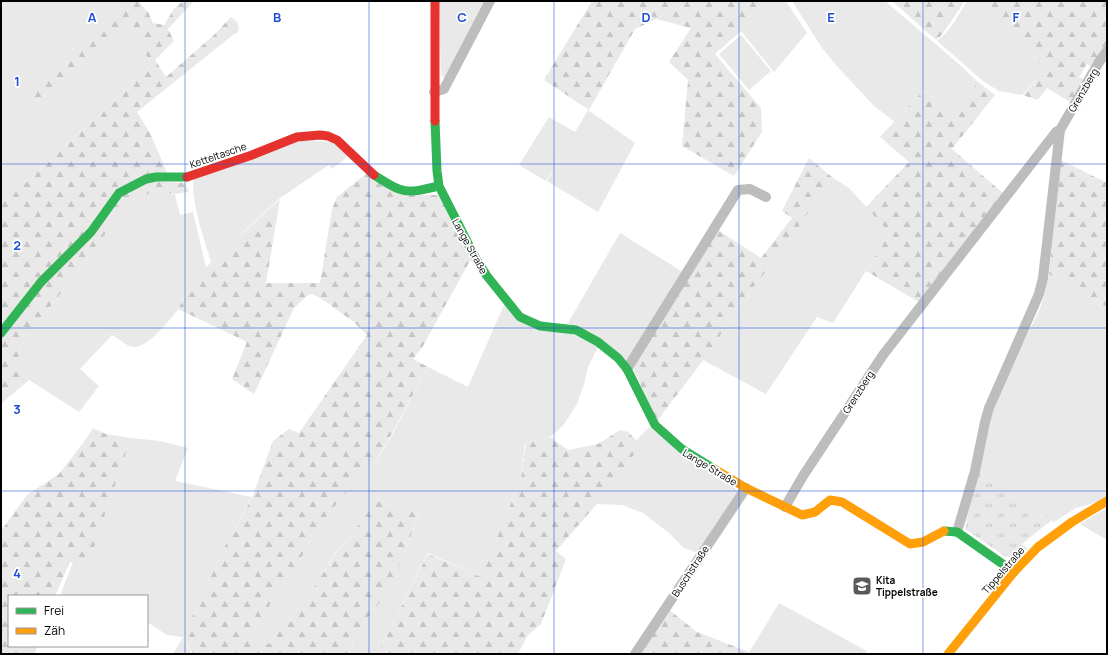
<svg xmlns="http://www.w3.org/2000/svg" width="1108" height="655" font-family="Manrope,sans-serif">
<defs>
<pattern id="forest-firs" width="22" height="20" patternUnits="userSpaceOnUse"><rect width="22" height="20" fill="#e9e9e9"/><path d="M5 1l3.5 6h-7zM16 11l3.5 6h-7z" fill="#c6c6c6"/></pattern>
<pattern id="park-tufts" width="24" height="20" patternUnits="userSpaceOnUse"><rect width="24" height="20" fill="#e9e9e9"/><path d="M3 7l-1-3M5 7V3M7 7l1-3M15 17l-1-3M17 17v-4M19 17l1-3" fill="none" stroke="#c6c6c6"/></pattern>
</defs>
<rect width="100%" height="100%" fill="#fff"/>
<path fill="#e9e9e9" d="M3,1H129L21,94L36,102L122,24L131,28L152,65L28,181L1,194V3Z
M439,1H488L446,80L441,75Z
M775,1H786L807,33L774,72L741,31Z
M792,1H885L952,58L978,82L954,113L924,90L895,122L873,105L835,64L822,48Z
M967,1H975L1046,69L1022,95L999,91L983,81L937,41C950,32 959,14 967,1Z
M741,35L771,71L749,90L719,54Z
M588,110L635,143L598,212L547,181L561,156L546,181L519,165L549,117L575,132Z
M303,140L332,142L348,155L344,160L332,169L329,165L280,198L211,262C203,235 192,206 193,178Z
M832,177L849,188L890,233L833,323L817,317L766,394L703,360L714,346L736,308L782,252Z
M155,190L175,194L180,215L193,212L206,267C194,280 188,295 179,308C171,319 147,349 133,347C126,346 118,338 112,335L80,369L99,386L79,412L29,380L19,365L18,354L20,347L128,204Z
M620,233L683,272L628,361L568,323Z
M1049,274L1107,307V497L1098,502L1076,508L1054,522L980,464L990,420L1012,364L1039,311L1044,297Z
M504,305L568,332L598,347L588,367L584,384L577,404L563,426L550,437L525,443L521,479L481,577L428,553L377,654H352L353,640L371,612L383,597L404,555L421,509L401,511L377,499L352,535L338,549L312,590L268,645L251,635L279,589L294,573L313,533L342,496L376,461L392,435L428,367L468,387Z
M649,427L740,492L699,553L684,548L669,533L643,513L622,505L596,504L641,445L636,441Z
M131,438L160,441L188,448L175,481L252,497L224,548L183,637L192,654H173L183,637L167,635L147,622V596H60L73,562L89,561Z
M1107,508V540L1088,529L1080,524Z
M779,603L867,651L865,654H748Z"/>
<path fill="url(#forest-firs)" d="M129,1L139,2L148,12L153,23L164,25L174,9L183,1H194L168,29L174,41L155,60L166,77L214,35L231,17L238,23L239,30L137,112L150,133L168,175L142,179L1,328V194L28,181L152,65L131,28L122,25L36,102L21,94Z
M592,1H775L715,54L761,108L762,132L734,176L682,146L688,80L669,62L691,28L656,19L635,29L589,110L544,80Z
M892,1H965L941,36L936,40Z
M975,1H1107V47L1093,68L1087,64L1079,77L1086,81L1073,104L1047,88L1038,100L1023,95L1046,69Z
M978,82L995,95L952,149L1004,194L919,302L866,271L890,233L866,207L909,162L880,137L924,90L954,113Z
M809,158L832,177L782,252L736,308L714,346L657,421L632,366L716,229L761,258L792,218L782,211Z
M1061,160L1107,183V307L1049,274Z
M367,173L421,195H439L471,259L423,346L413,359L428,367L391,435L375,462L342,497L313,533L294,573L279,590L251,635L269,644L312,590L338,550L352,535L377,499L401,511L421,508L404,555L384,597L371,613L353,640L352,654H193L183,637L224,548L252,498L273,441L289,429L299,433L367,335L355,323L322,299L312,294L308,295L294,308L254,394L232,379L247,342L178,309L198,276L211,262L280,199L266,283H320L332,209L337,197Z
M144,181L185,183L189,192L175,194L155,190L128,204L20,347C16,361 22,369 29,380L1,404V334L108,211Z
M93,428L106,434L131,438L89,562H70L55,596H9V646H38L34,654H1V531L27,495L59,474L86,439Z
M620,430L628,432L641,445L602,498L556,551L566,559L541,624L528,635L518,654H377L428,554L481,577L521,479L526,443L550,437L568,450L598,444Z
M668,609L697,632L749,652L748,654H638Z"/>
<path fill="url(#park-tufts)" d="M980,464L1052,520L1022,544L1028,549C1021,554 1014,559 1006,557L965,529L969,507Z"/>
<g fill="none" stroke-linecap="round" stroke-linejoin="round">
<path stroke="#bdbdbd" stroke-width="10" d="M434,92L444,89L490,1
M627,369L738,190L750,189L766,197
M785,507L803,476L883,355L1056,132L1060,130
M957,532L975,471L985,422L989,408L1039,294L1043,278L1060,130L1099,62L1107,51
M635,654L746,488"/>
<path stroke="#30b455" stroke-width="9" d="M435,121L437,171L439,186L476,259L487,276L520,317L540,326L576,330L598,342L618,358L627,369L655,425L682,449L716,470
M374,175C404,194 405,194 439,186
M1,333L41,282L91,232L119,193L146,179L156,177H187
M944,531L957,532L1014,572"/>
<path stroke="#ff9f0a" stroke-width="9" d="M716,470L746,488L802,515L815,512L830,500L842,502L910,544L923,542L944,531
M948,654L1014,572L1038,547L1072,522L1107,501"/>
<path stroke="#e5322d" stroke-width="9" d="M435,1V121
M187,177L252,155L297,137L320,135L328,136L337,140L374,175"/>
</g>
<path fill="none" stroke="#1d4ed8" stroke-width="1" stroke-opacity="0.55" d="M185,1V654M369,1V654M554,1V654M739,1V654M923,1V654M1,164H1107M1,328H1107M1,491H1107"/>
<defs>
<g id="school-square" transform="scale(1)"><rect x="-9" y="-9" width="18" height="18" rx="4" fill="#595959" stroke="#fff"/><path d="M0-5L7-2L0 1L-7-2ZM-4 1L0 2.5L4 1V4Q0 6-4 4Z" fill="#fff"/></g>
</defs>
<g fill-rule="evenodd">
<use href="#school-square" x="862" y="586"/>
</g>
<g text-anchor="middle" stroke-width="3.5" stroke-linejoin="round" paint-order="stroke">
<g font-size="10" fill="#000" stroke="#fff">
<text transform="translate(1083 90) rotate(-60)" y="4">Grenzberg</text>
<text transform="translate(218 155) rotate(-19)" y="4">Ketteltasche</text>
<text transform="translate(470 246) rotate(61)" y="4">Lange Straße</text>
<text transform="translate(858 392) rotate(-57)" y="4">Grenzberg</text>
<text transform="translate(710 467) rotate(31)" y="4">Lange Straße</text>
<text transform="translate(1003 570) rotate(-49)" y="4">Tippelstraße</text>
<text transform="translate(690 571) rotate(-57)" y="4">Buschstraße</text>
</g>
<g font-size="10" font-weight="bold" fill="#000" stroke="#fff" text-anchor="start">
<text x="876" y="584">Kita<tspan x="876" dy="12">Tippelstraße</tspan></text>
</g>
</g>
<g font-size="13" text-anchor="middle" font-weight="bold" fill="#1d4ed8" stroke="#fff" stroke-width="3.5" stroke-linejoin="round" paint-order="stroke">
<text x="92" y="22">A</text>
<text x="277" y="22">B</text>
<text x="462" y="22">C</text>
<text x="646" y="22">D</text>
<text x="831" y="22">E</text>
<text x="1016" y="22">F</text>
<text x="17" y="86">1</text>
<text x="17" y="250">2</text>
<text x="17" y="414">3</text>
<text x="17" y="578">4</text>
</g>
<rect width="1108" height="655" fill="none" stroke="#000000" stroke-width="4"/>
<rect x="8" y="595" width="140" height="52" fill="#ffffff" stroke="#999999"/>
<rect x="16" y="608" width="20" height="6" fill="#30b455" stroke="#999999"/>
<text x="44" y="615" font-size="12" fill="#000000">Frei</text>
<rect x="16" y="628" width="20" height="6" fill="#ff9f0a" stroke="#999999"/>
<text x="44" y="635" font-size="12" fill="#000000">Zäh</text>
</svg>
